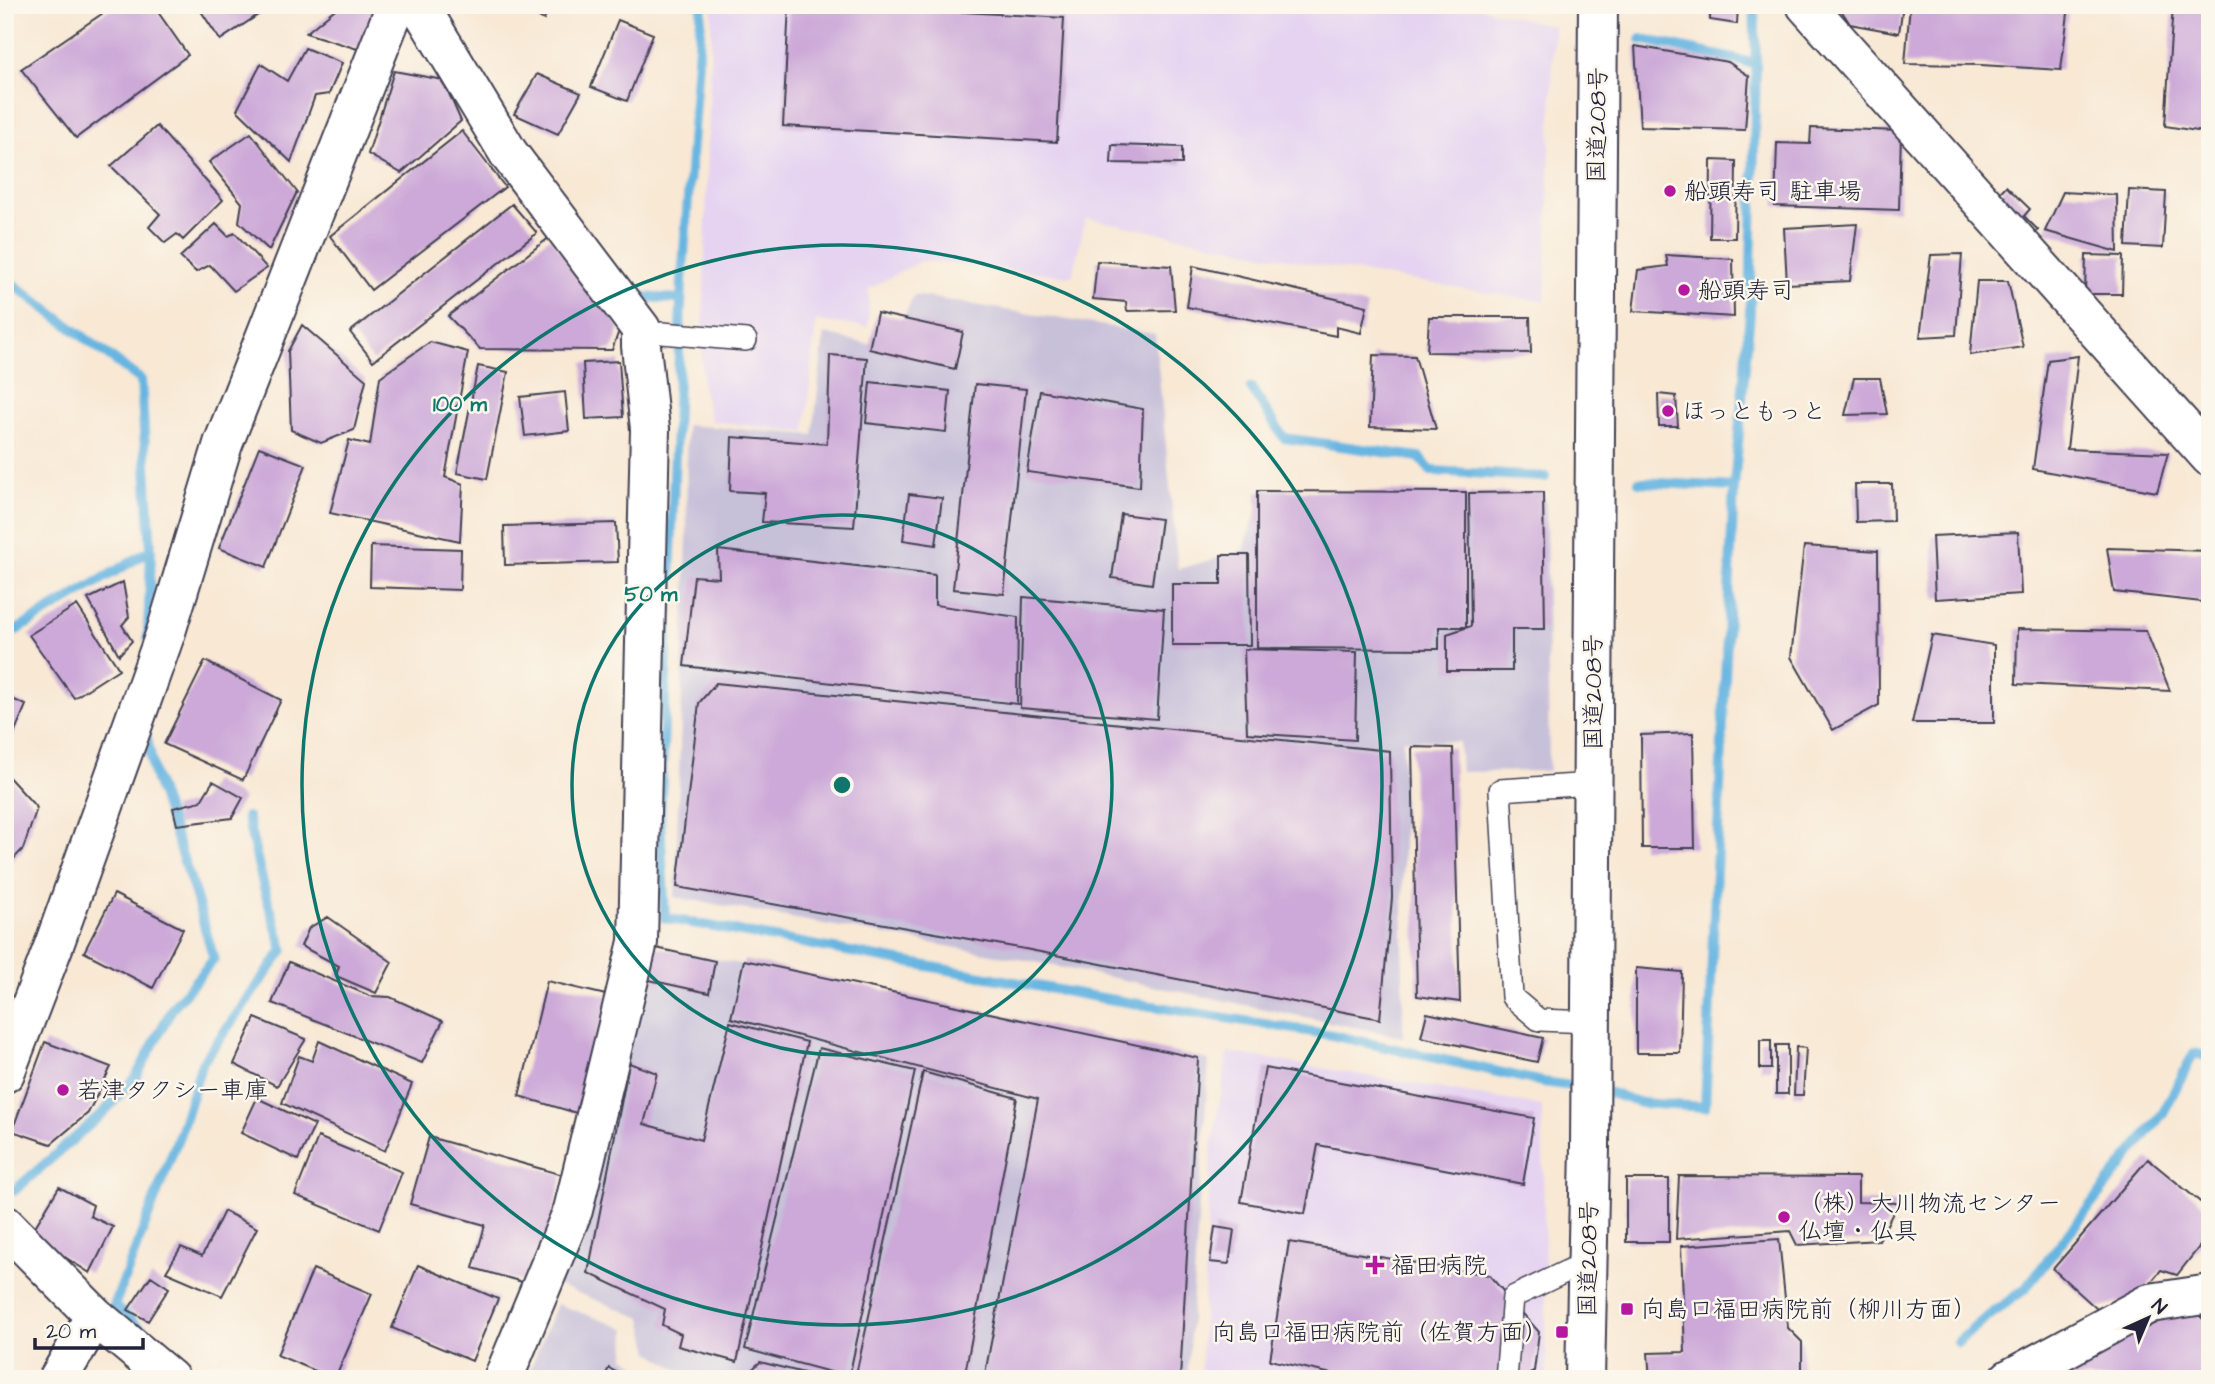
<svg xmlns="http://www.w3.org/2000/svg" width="2215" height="1384" font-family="'Architects Daughter','Klee One',sans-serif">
<rect width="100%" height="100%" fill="#fbf7ec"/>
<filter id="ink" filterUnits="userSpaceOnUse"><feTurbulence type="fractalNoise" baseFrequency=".0143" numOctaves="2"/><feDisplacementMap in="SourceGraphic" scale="14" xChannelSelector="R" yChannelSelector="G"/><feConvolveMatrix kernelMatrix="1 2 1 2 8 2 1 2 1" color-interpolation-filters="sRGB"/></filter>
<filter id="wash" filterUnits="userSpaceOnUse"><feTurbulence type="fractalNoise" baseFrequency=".00686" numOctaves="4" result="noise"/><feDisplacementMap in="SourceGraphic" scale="28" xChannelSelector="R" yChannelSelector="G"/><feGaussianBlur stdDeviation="1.57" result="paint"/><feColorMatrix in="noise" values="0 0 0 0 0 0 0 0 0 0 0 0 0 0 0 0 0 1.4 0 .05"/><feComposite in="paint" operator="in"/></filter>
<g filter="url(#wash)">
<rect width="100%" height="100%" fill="#f8e8d4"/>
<path fill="#e5d3f1" d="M712,5H1469L1554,26L1545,302L1318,265L1086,218L1072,276L921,261L869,289L868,327L816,321L805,432L711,421L702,386V361Z
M1228,1052L1542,1106L1547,1379H1200L1211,1151Z"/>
<path fill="#c7c0d9" d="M914,295L1155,334L1178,569L1243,551L1264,489L1546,501L1549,771L1461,772L1459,742L1403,739V1037L1030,961L675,897L687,537L686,425L813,435L824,334L889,349Z
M657,947L1209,1060L1187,1379H693L650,1352L642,1318L557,1285Z
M557,1304L626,1329L625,1357L655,1379H526Z"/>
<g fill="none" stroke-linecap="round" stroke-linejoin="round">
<path stroke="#67b5e1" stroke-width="10" d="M702,5L682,281L660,821L665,918L1102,998L1332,1035L1543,1082L1601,1090L1641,1103L1705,1107L1734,487L1750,312L1756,64L1641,39
M1754,5L1756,64
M5,278L141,380L151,550L148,638
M643,297L675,299
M1251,388L1284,438L1419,457L1431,471L1545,477
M1639,482L1734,487
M5,637L151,550
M14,1191L102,1114L136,1077L173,1007L214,959L194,890L154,774L145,727
M1958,1342L1982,1321L2025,1289L2163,1113L2194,1053L2210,1057
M201,1379L114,1306L180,1133L202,1063L283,950L264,888L247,817"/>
</g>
<g id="blocks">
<path fill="#cca9d8" d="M115,5H153L188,55L76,138L21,69Z
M197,5H273L220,40Z
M340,5H383L364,51L306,33Z
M519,5H550L544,20Z
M789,5H851L1064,18L1057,142L783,126Z
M1710,5H1738L1737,24L1710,20Z
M1838,5H1903L1899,33L1850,24Z
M1910,5H2069L2061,70L1981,65L1905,64Z
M2173,5H2210V133L2165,126Z
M618,20L653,34L627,101L591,87Z
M1635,46L1728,62L1749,76L1745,130L1640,127Z
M305,48L342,63L329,94L315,96L291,162L237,110L261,64L287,81Z
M394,71L443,80L461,121L401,173L368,154Z
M537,74L581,93L558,134L514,114Z
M157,126L223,200L183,240L177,234L165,243L149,227L160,214L111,166Z
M1811,128L1901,131L1899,210L1775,206L1777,143L1810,144Z
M462,131L505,187L371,290L330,236Z
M251,133L297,192L269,250L239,222L242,203L209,162Z
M1112,145L1182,147V164L1111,163Z
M1711,160L1736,161L1735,238H1710Z
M2006,186L2030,209L2024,216L2038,230L2025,243L1987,206Z
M2129,190L2166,192L2163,248L2126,246Z
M2063,192L2117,195L2118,252L2045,231Z
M512,204L537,233L373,361L350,332Z
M216,224L228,236L235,233L267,268L234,291L210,265L196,272L180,257Z
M1857,224L1850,281L1787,284L1784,228Z
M550,237L620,328L612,350L480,349L448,316Z
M1962,254L1956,335L1920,337L1931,255Z
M1666,255L1733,259L1734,317L1633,311L1638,270L1668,266Z
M2086,255L2123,256L2122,294H2085Z
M1097,261L1171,266L1175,310L1127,311L1126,302L1093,299Z
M1193,266L1367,306L1361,333L1336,327V336L1187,307Z
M1977,281H2008L2023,347L1970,355Z
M877,313L963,332L955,369L869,349Z
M1429,317H1530L1531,353L1427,352Z
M302,325L366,380L354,430L321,443L291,430L288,351Z
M430,342L468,352L445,477L463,484L460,541L330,513L349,440L370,445L380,377Z
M830,355L867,358L854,527L762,522L765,493L730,491L732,437L827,444Z
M1373,355L1415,356L1436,429L1370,427Z
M2078,356L2067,449L2168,453L2157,492L2033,469L2048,360Z
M619,361L623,417L586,419L583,363Z
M478,366L508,372L487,479L457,473Z
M1854,378H1880L1887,414L1845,415Z
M870,382L950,391L946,432L866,423Z
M975,384L1026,389L1004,594L953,589Z
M1040,391L1143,409L1140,487L1027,472Z
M565,392L569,431L525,436L520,397Z
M1658,394L1676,396L1678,426H1659Z
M259,447L306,465L266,567L219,548Z
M1855,484H1892L1893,521L1856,522Z
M1257,491L1466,492V627H1439V649L1257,648Z
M1543,492L1545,629H1512V671H1447V634L1471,626L1469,493Z
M909,494L942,498L936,545L903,540Z
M1121,514L1161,519L1152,584L1112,578Z
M616,523L618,562L505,565L504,526Z
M2018,532L2021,594L1935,599L1932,536Z
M371,546L461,549L460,590L370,587Z
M1804,546L1878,551L1879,705L1833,730L1791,657Z
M2107,548L2210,551V603L2114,592Z
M718,550L935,575V605L1018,617L1017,704L684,666L694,576L719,578Z
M1221,555H1249L1250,645H1172V584H1221Z
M123,582L129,617L122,625L132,641L119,655L88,599Z
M1023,597L1164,609L1157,719L1020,708Z
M77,605L119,669L74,698L29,635Z
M2017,629L2146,631L2170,691L2016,684Z
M1932,635L1994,645V723H1912Z
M1244,649L1357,652L1355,740L1247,733Z
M205,661L281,700L243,780L164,744Z
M716,683L1390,751L1392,898L1380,1019L1025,949L677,887L699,703Z
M5,696L26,705L8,748L5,746Z
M1693,733L1695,848H1642L1641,735Z
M1412,747L1453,748L1460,1002L1417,996Z
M5,773L37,808L23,849L5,868Z
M213,781L243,798L232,818L177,825L173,808L201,801Z
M114,894L183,929L153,988L84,952Z
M328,917L392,962L376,993L336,976L339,966L301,946L309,928Z
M647,946L715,961L709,993L640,978Z
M744,960L1198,1058L1180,1379H984L1038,1099L731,1018Z
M289,962L370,996L390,997L443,1021L422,1063L272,1003Z
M1636,968L1682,972L1680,1053H1636Z
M547,981L610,996L583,1115L519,1096Z
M1427,1013L1543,1038L1537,1062L1421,1037Z
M255,1018L306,1039L277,1086L234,1064Z
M730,1022L807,1042L737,1362L678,1346L681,1334L662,1325L665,1309L588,1273L629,1063L657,1073L644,1124L701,1140Z
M1760,1040H1771V1069H1760Z
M319,1041L412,1084L385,1151L282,1103L299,1056L312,1061Z
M45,1042L111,1067L88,1113L51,1144L12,1131Z
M1776,1045H1788V1094H1776Z
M1796,1047L1806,1048L1803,1095H1794Z
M819,1048L915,1071L849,1377L745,1349Z
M1265,1068L1534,1118L1523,1184L1318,1145L1305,1214L1241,1202Z
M923,1072L1017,1098L964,1379H855Z
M257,1098L315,1125L298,1160L241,1133Z
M318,1137L402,1172L379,1230L295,1195Z
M429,1137L563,1175L533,1285L473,1268L485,1225L410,1204Z
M2148,1159L2210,1210V1233L2177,1275L2161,1270L2138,1298L2097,1309L2053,1269Z
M1679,1176L1858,1177V1202L1898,1203L1879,1240L1797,1245L1790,1231L1676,1239Z
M1626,1179H1669V1242H1626Z
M59,1187L93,1205L90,1216L113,1227L90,1273L30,1235Z
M224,1211L257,1228L222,1296L166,1272L181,1247L202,1256Z
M1215,1227L1234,1230L1229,1264L1210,1262Z
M1779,1239L1788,1328L1802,1342V1372L1725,1379H1650L1648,1353L1685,1352L1681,1246Z
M1289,1242L1489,1275L1539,1332L1534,1371L1517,1379H1354L1270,1360Z
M418,1265L498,1299L472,1361L392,1328Z
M313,1269L372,1294L335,1379L277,1355Z
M151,1276L169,1288L148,1321L128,1310Z
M2191,1307L2210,1326V1379H2033Z
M760,1362L824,1378V1379H742Z
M609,1368L628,1379H603Z"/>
</g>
</g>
<g filter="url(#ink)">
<use href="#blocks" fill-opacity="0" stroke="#424052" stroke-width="2"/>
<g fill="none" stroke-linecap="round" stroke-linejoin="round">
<g stroke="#424052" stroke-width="24">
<path id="lane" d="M662,333L746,340
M1591,1022L1539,1020L1512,997L1500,790L1592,784
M1506,1379L1513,1297L1588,1261"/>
</g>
<g stroke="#424052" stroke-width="42">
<path id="street" d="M419,5L509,154L641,329V346L650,429L638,942L573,1210L503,1379
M1806,5L2210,457
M5,1073L54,945L166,632L223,444L396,5
M5,1225L95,1316L170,1379
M58,1379L95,1316
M2009,1379L2150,1303L2210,1294"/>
</g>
<g stroke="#424052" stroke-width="42">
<path id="highway" d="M1585,1379L1590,1147L1598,5"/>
</g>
<use href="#lane" stroke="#fff" stroke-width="21"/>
<use href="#street" stroke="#fff" stroke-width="38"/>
<use href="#highway" stroke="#fff" stroke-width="38"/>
</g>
</g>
<g fill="none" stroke="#0f766e" stroke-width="3.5">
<circle cx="842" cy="785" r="270"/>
<circle cx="842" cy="785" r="540"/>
</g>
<g fill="#b5179e" stroke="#fbf7ec" stroke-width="2.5">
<circle cx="1670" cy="191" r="7"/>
<circle cx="1684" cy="290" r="7"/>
<circle cx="1668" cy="411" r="7"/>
<circle cx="63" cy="1090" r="7"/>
<circle cx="1784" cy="1217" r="7"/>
<path d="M1371.5 1254.5h7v7h7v7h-7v7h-7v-7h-7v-7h7z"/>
<rect x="1620" y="1302" width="14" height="14" rx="3.5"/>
<rect x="1555" y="1325" width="14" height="14" rx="3.5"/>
</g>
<g text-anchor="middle" stroke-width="5" stroke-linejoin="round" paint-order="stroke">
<g font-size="24" fill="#22223b" stroke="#fbf7ec">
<text transform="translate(1597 125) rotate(-89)" y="8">国道208号</text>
<text transform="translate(1593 692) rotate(-90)" y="8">国道208号</text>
<text transform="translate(1588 1259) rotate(-89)" y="8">国道208号</text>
</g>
<g font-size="24" fill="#22223b" stroke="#fbf7ec" text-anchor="start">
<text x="1684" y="199">船頭寿司 駐車場</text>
<text x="1698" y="298">船頭寿司</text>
<text x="1682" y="419">ほっともっと</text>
<text x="77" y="1098">若津タクシー車庫</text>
<text x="1798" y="1211">（株）大川物流センター<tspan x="1798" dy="28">仏壇・仏具</tspan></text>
<text x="1391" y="1273">福田病院</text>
<text x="1641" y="1317">向島口福田病院前（柳川方面）</text>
<text x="1548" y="1340" text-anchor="end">向島口福田病院前（佐賀方面）</text>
</g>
</g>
<circle cx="842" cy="785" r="10" fill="#0f766e" stroke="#fbf7ec" stroke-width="3.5"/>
<g font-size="21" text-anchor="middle" font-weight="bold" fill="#0f766e" stroke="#fbf7ec" stroke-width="5" stroke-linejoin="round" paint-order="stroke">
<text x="460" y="411">100 m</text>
<text x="651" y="601">50 m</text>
</g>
<rect width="2215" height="1384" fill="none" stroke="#fbf7ec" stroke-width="28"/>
<g transform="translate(2148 1318) rotate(44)" stroke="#fbf7ec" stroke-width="5" paint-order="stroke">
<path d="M0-5L12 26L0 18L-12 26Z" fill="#22223b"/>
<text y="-10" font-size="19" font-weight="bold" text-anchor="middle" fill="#22223b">N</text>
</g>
<path d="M35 1338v10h108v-10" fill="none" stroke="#22223b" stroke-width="3.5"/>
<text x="46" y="1338" font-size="21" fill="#22223b" stroke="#fbf7ec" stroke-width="5" paint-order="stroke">20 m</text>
</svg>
